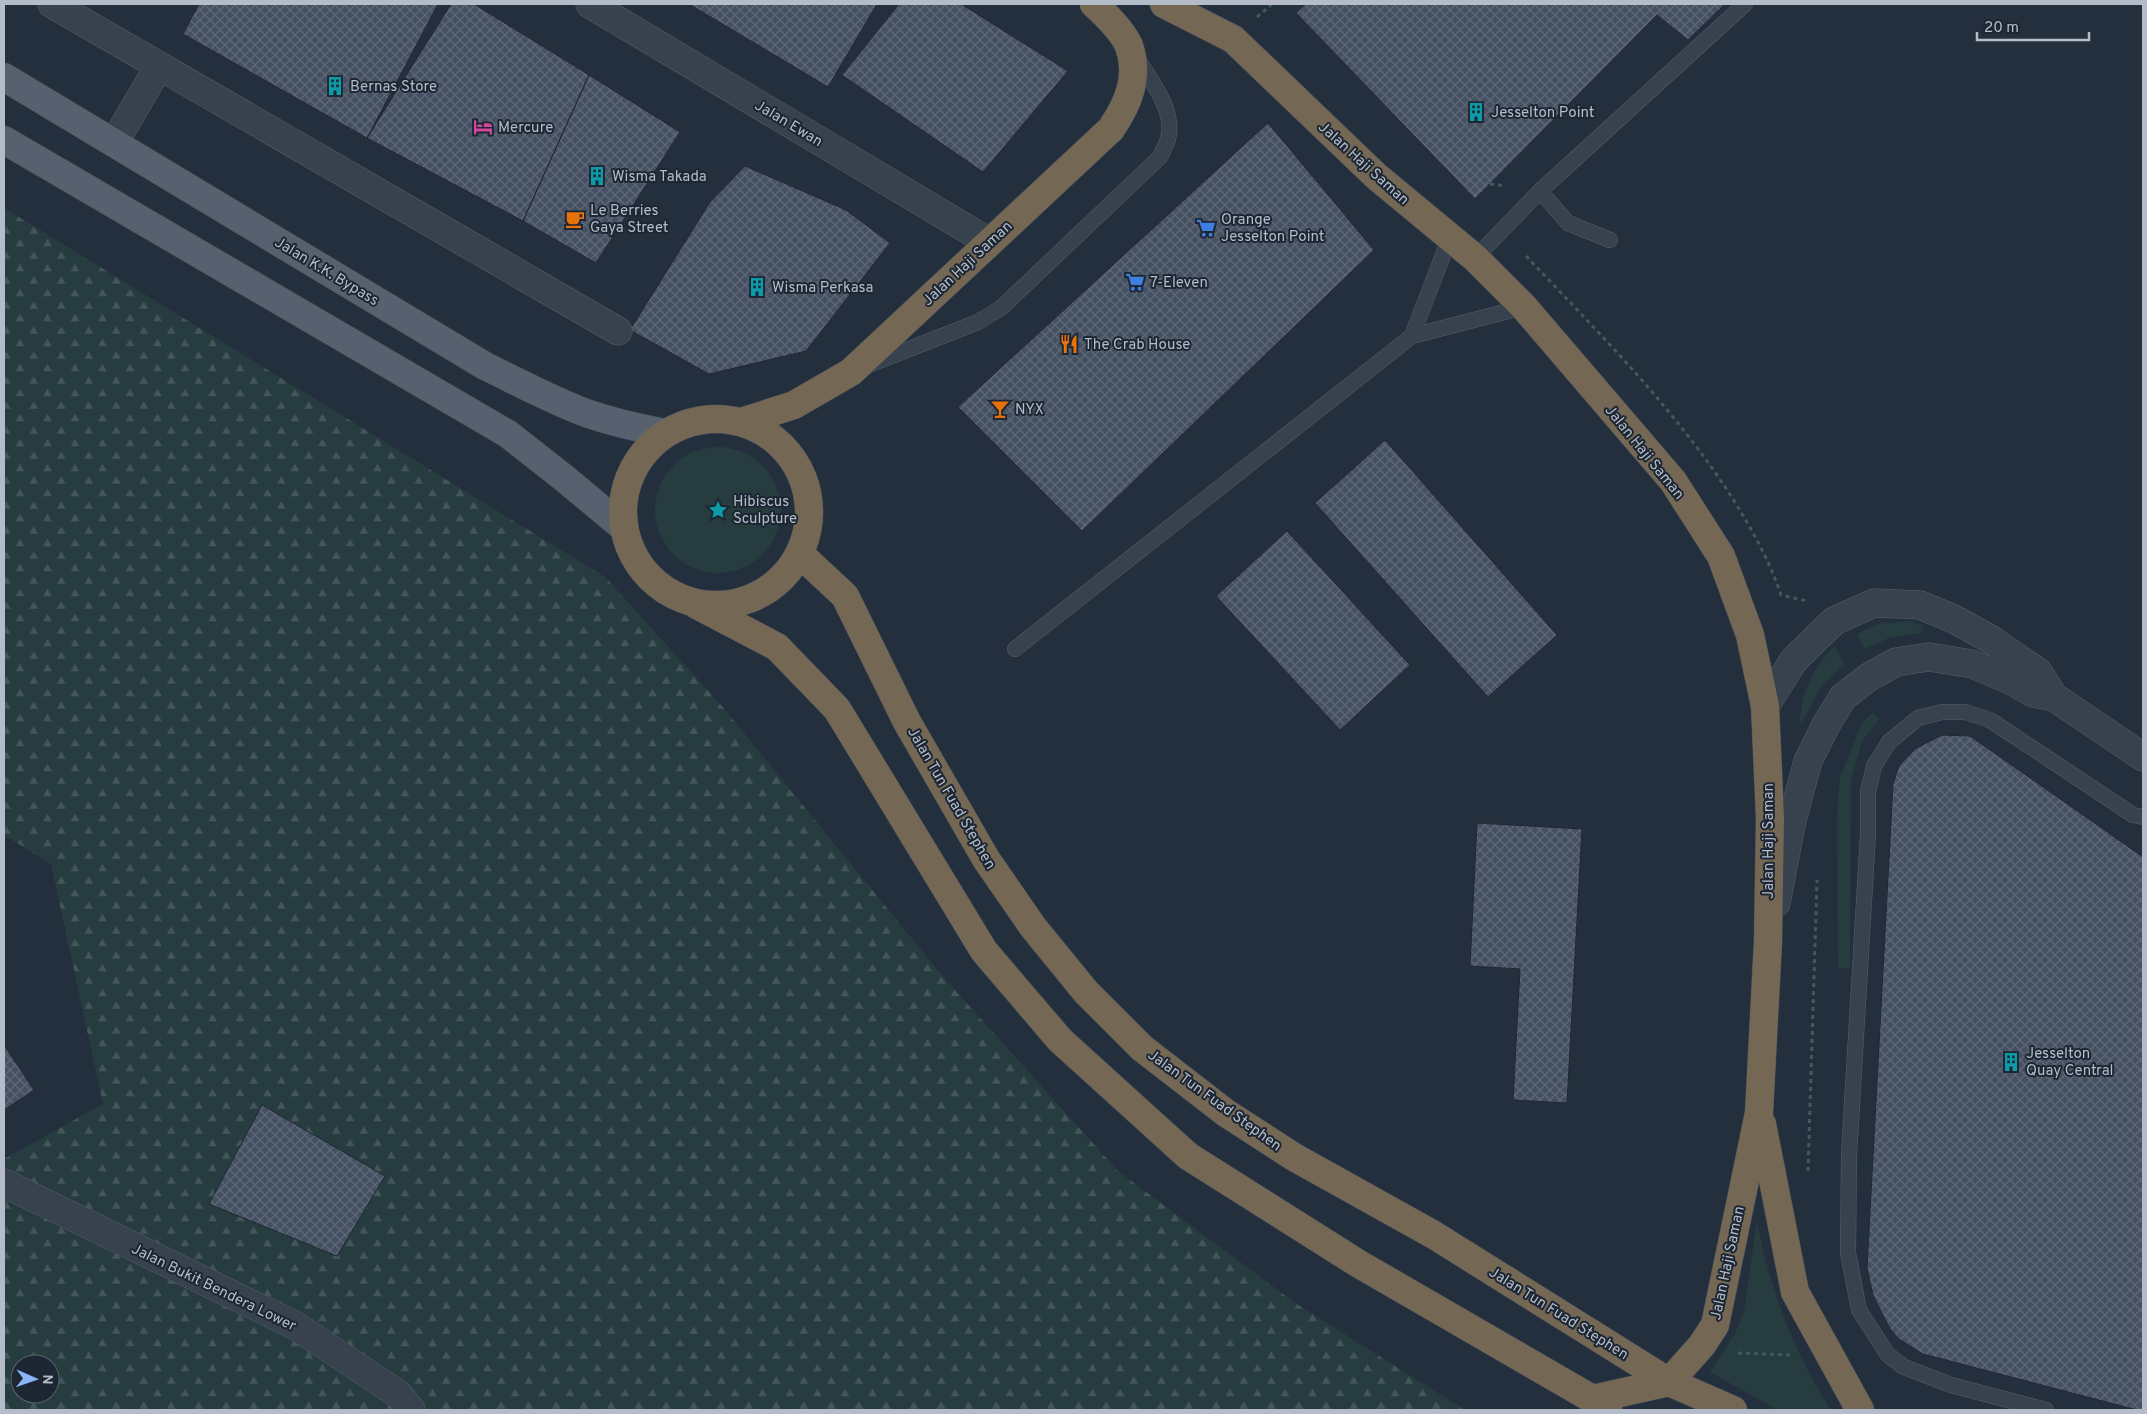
<svg xmlns="http://www.w3.org/2000/svg" width="2147" height="1414" font-family="Overpass,sans-serif">
<defs>
<pattern id="forest-firs" width="22" height="20" patternUnits="userSpaceOnUse" patternTransform="scale(1.25)"><rect width="22" height="20" fill="#263c3f"/><path d="M5 1l3.5 6h-7zM16 11l3.5 6h-7z" fill="#435659"/></pattern>
<pattern id="building-cross-hatch" width="8" height="8" patternUnits="userSpaceOnUse" patternTransform="scale(1.25)"><rect width="8" height="8" fill="#455162"/><path d="M0 0l8 8M0 8l8-8" fill="none" stroke="#5d6877"/></pattern>
</defs>
<rect width="100%" height="100%" fill="#242f3e"/>
<path fill="#263c3f" d="M655 510a63 63 0 1 1 126 0a63 63 0 1 1-126 0Z
M1907,621L1922,625L1923,629L1921,633L1891,637L1865,649L1857,634L1878,624Z
M1835,646L1845,664L1821,687L1802,722L1800,721C1801,694 1814,664 1835,646Z
M1873,712L1879,719L1862,741L1851,781L1850,968H1838L1837,816L1840,777L1862,723Z
M1757,1221C1769,1287 1794,1353 1831,1410H1777L1710,1372L1734,1335L1744,1312Z"/>
<path fill="url(#forest-firs)" fill-rule="evenodd" d="M4,208L605,577L721,705L945,979L1118,1171L1295,1303L1465,1410H4V1159L103,1104L51,864L4,835ZM20,1364H50V1394H20Z"/>
<path fill="url(#building-cross-hatch)" stroke="#1f2835" d="M199,4H438L367,138L183,34Z
M451,4H474L589,75L523,221L367,138Z
M689,4H877L828,87Z
M899,4H961L1068,71L983,172L842,75Z
M1306,4H1725L1688,40L1657,15L1475,199L1296,13Z
M589,75L680,132L596,263L523,221Z
M1268,123L1374,250L1082,531L958,407Z
M745,166L846,210L890,243L806,351L709,374L630,330L710,202Z
M1385,440L1557,635L1488,697L1315,503Z
M1287,531L1410,665L1340,730L1216,596Z
M1942,735L1970,736L2143,857V1410H2137L1923,1354L1899,1339L1890,1329L1873,1295L1867,1268L1893,784L1899,766L1915,749Z
M1477,823L1582,829L1567,1103L1513,1100L1520,969L1470,966Z
M4,1045L34,1090L4,1110Z
M262,1105L385,1176L337,1256L209,1204Z"/>
<g fill="none" stroke-linecap="round" stroke-linejoin="round">
<g stroke="#565f6c" stroke-width="16">
<path id="lane" d="M1540,191L1568,223L1610,240
M1475,258L1540,191L1745,4
M1412,336L1450,237
M866,366L978,322L1001,308L1160,157C1163,151 1166,145 1168,139C1176,111 1150,79 1136,57
M1015,649L1412,336L1524,307
M2046,1410L1951,1385L1904,1367L1888,1355L1859,1310L1848,1253L1849,1155L1868,834V792L1874,766L1889,742L1918,718L1942,712H1965L1990,720L2133,815L2143,817"/>
</g>
<g stroke="#565f6c" stroke-width="29">
<path id="street" d="M52,4L618,331
M590,4L989,242
M114,143L159,66
M1765,706L1794,660L1834,621L1874,603L1920,605L1954,619L1990,639L2038,672L2054,697
M1776,903L1792,820L1808,761L1826,725L1843,697L1869,677L1896,662L1929,657L1972,664L2010,680L2033,693L2054,697L2143,757
M4,1183L296,1326L398,1394L411,1410"/>
</g>
<g stroke="#414a57" stroke-width="29">
<path id="primary" d="M4,77L485,366C518,382 551,400 586,413C612,422 638,428 665,433
M4,140L508,434L564,478L624,528"/>
</g>
<g stroke="#434c59" stroke-width="29">
<path id="highway" d="M1164,4L1233,39L1376,176L1475,258L1524,307L1673,481L1721,556L1750,635L1765,706L1770,818L1768,941L1759,1113L1715,1325L1702,1345L1669,1382L1593,1399
M623 512a93 93 0 1 1 186 0a93 93 0 1 1-186 0Z
M741,422L794,405L851,372L1111,129C1128,104 1140,77 1129,46C1123,32 1105,14 1094,4
M800,554L845,596L907,722L986,859L1033,927L1086,992L1142,1048L1226,1113L1294,1157L1434,1235L1669,1382L1733,1410
M697,605L777,647L837,709L984,951L1060,1040L1188,1156L1359,1264L1608,1408
M1762,1124L1795,1292L1860,1410"/>
</g>
<path stroke="#44595c" stroke-width="3" stroke-dasharray="4 4" stroke-linecap="butt" d="M1257,17L1272,4
M1490,184L1506,186
M1526,256C1598,332 1674,408 1731,496C1751,528 1769,559 1781,595L1807,601
M1808,1171L1817,880
M1738,1353L1792,1355"/>
<use href="#lane" stroke="#38414e" stroke-width="15"/>
<use href="#street" stroke="#38414e" stroke-width="28"/>
<use href="#primary" stroke="#56606e" stroke-width="28"/>
<use href="#highway" stroke="#746855" stroke-width="28"/>
</g>
<defs>
<g id="building-bare" transform="scale(1.5)"><path d="M-4-6H4V6H1V3H-1V6H-4ZM-2.5-4.3h1.7v1.8h-1.7ZM.8-4.3h1.7v1.8H.8ZM-2.5-1h1.7V.8h-1.7ZM.8-1h1.7V.8H.8Z" fill="#0f9aa8" stroke="#1d2633" stroke-width="2.5" paint-order="stroke"/></g>
<g id="hotel-bare" transform="scale(1.5)"><path d="M-6-4.5h1.5V1H6V5H4.5V3h-9V5H-6ZM-4 0a1.8 1.8 0 1 1 3.6 0ZM.5 0V-2.5h3Q6-2.5 6 0Z" fill="#d1479c" stroke="#1d2633" stroke-width="2.5" paint-order="stroke"/></g>
<g id="cafe-bare" transform="scale(1.5)"><path d="M-5.5-4.5H6V0H3Q3 3.5 0 3.5H-2.5Q-5.5 3.5-5.5 0ZM3-3.2v2h1.7v-2ZM-6 4.5H4V6H-6Z" fill="#e8710a" stroke="#1d2633" stroke-width="2.5" paint-order="stroke"/></g>
<g id="supermarket-bare" transform="scale(1.5)"><path d="M-6-5.5h2.5l.6 2H6L4.5 2H-2.5L-4.4-4H-6ZM-1.5 3.2a1.3 1.3 0 1 0 .1 0ZM3 3.2a1.3 1.3 0 1 0 .1 0Z" fill="#3f7fe0" stroke="#1d2633" stroke-width="2.5" paint-order="stroke"/></g>
<g id="restaurant-bare" transform="scale(1.5)"><path d="M-5-6h1v4h1v-4h1v4h1v-4h1v5L-1.5 .5V6h-2V.5L-5-1ZM5-6V6H3V1.5H1.5Q1.5-4 5-6Z" fill="#e8710a" stroke="#1d2633" stroke-width="2.5" paint-order="stroke"/></g>
<g id="bar-bare" transform="scale(1.5)"><path d="M-6-5H6L.8 .8V4.5H3.5V6h-7V4.5H-.8V.8Z" fill="#e8710a" stroke="#1d2633" stroke-width="2.5" paint-order="stroke"/></g>
<g id="sight-bare" transform="scale(1.5)"><path d="M0-6L1.8-2.2L6-1.7L2.9 1.2L3.7 5.4L0 3.3L-3.7 5.4L-2.9 1.2L-6-1.7L-1.8-2.2Z" fill="#0f9aa8" stroke="#1d2633" stroke-width="2.5" paint-order="stroke"/></g>
</defs>
<g fill-rule="evenodd">
<use href="#building-bare" x="335" y="86"/>
<use href="#building-bare" x="1476" y="112"/>
<use href="#hotel-bare" x="483" y="127"/>
<use href="#building-bare" x="597" y="176"/>
<use href="#cafe-bare" x="575" y="219"/>
<use href="#supermarket-bare" x="1206" y="228"/>
<use href="#supermarket-bare" x="1135" y="282"/>
<use href="#building-bare" x="757" y="287"/>
<use href="#restaurant-bare" x="1069" y="344"/>
<use href="#bar-bare" x="1000" y="409"/>
<use href="#sight-bare" x="718" y="510"/>
<use href="#building-bare" x="2011" y="1062"/>
</g>
<g text-anchor="middle" stroke-width="4" stroke-linejoin="round" paint-order="stroke">
<g font-size="15" fill="#b4bcc9" stroke="#1d2633" text-anchor="start">
<text x="350" y="91">Bernas Store</text>
<text x="1491" y="117">Jesselton Point</text>
<text x="498" y="132">Mercure</text>
<text x="612" y="181">Wisma Takada</text>
<text x="590" y="215">Le Berries<tspan x="590" dy="17">Gaya Street</tspan></text>
<text x="1221" y="224">Orange<tspan x="1221" dy="17">Jesselton Point</tspan></text>
<text x="1150" y="287">7-Eleven</text>
<text x="772" y="292">Wisma Perkasa</text>
<text x="1084" y="349">The Crab House</text>
<text x="1015" y="414">NYX</text>
<text x="733" y="506">Hibiscus<tspan x="733" dy="17">Sculpture</tspan></text>
<text x="2026" y="1058">Jesselton<tspan x="2026" dy="17">Quay Central</tspan></text>
</g>
<g font-size="15" fill="#b4bcc9" stroke="#1d2633">
<text transform="translate(789 123) rotate(31)" y="5">Jalan Ewan</text>
<text transform="translate(1364 163) rotate(42)" y="5">Jalan Haji Saman</text>
<text transform="translate(967 263) rotate(-43)" y="5">Jalan Haji Saman</text>
<text transform="translate(327 271) rotate(31)" y="5">Jalan K.K. Bypass</text>
<text transform="translate(1645 452) rotate(51)" y="5">Jalan Haji Saman</text>
<text transform="translate(952 798) rotate(60)" y="5">Jalan Tun Fuad Stephen</text>
<text transform="translate(1768 841) rotate(-90)" y="5">Jalan Haji Saman</text>
<text transform="translate(1215 1100) rotate(36)" y="5">Jalan Tun Fuad Stephen</text>
<text transform="translate(1727 1263) rotate(-78)" y="5">Jalan Haji Saman</text>
<text transform="translate(214 1287) rotate(26)" y="5">Jalan Bukit Bendera Lower</text>
<text transform="translate(1559 1313) rotate(32)" y="5">Jalan Tun Fuad Stephen</text>
</g>
</g>
<rect width="2147" height="1414" fill="none" stroke="#b4bcc9" stroke-width="10"/>
<g transform="translate(35 1379) rotate(92)"><circle r="24" fill="#1d2633" stroke="#59626f"/>
<path d="M0-4L9 19L0 12L-9 19Z" fill="#8ab4f8"/>
<text y="-8" font-size="14" font-weight="bold" text-anchor="middle" fill="#b4bcc9">N</text>
</g>
<path d="M1977 32v8h112v-8" fill="none" stroke="#b4bcc9" stroke-width="2.5"/>
<text x="1984" y="32" font-size="15" fill="#b4bcc9" stroke="#1d2633" stroke-width="4" paint-order="stroke">20 m</text>
</svg>
